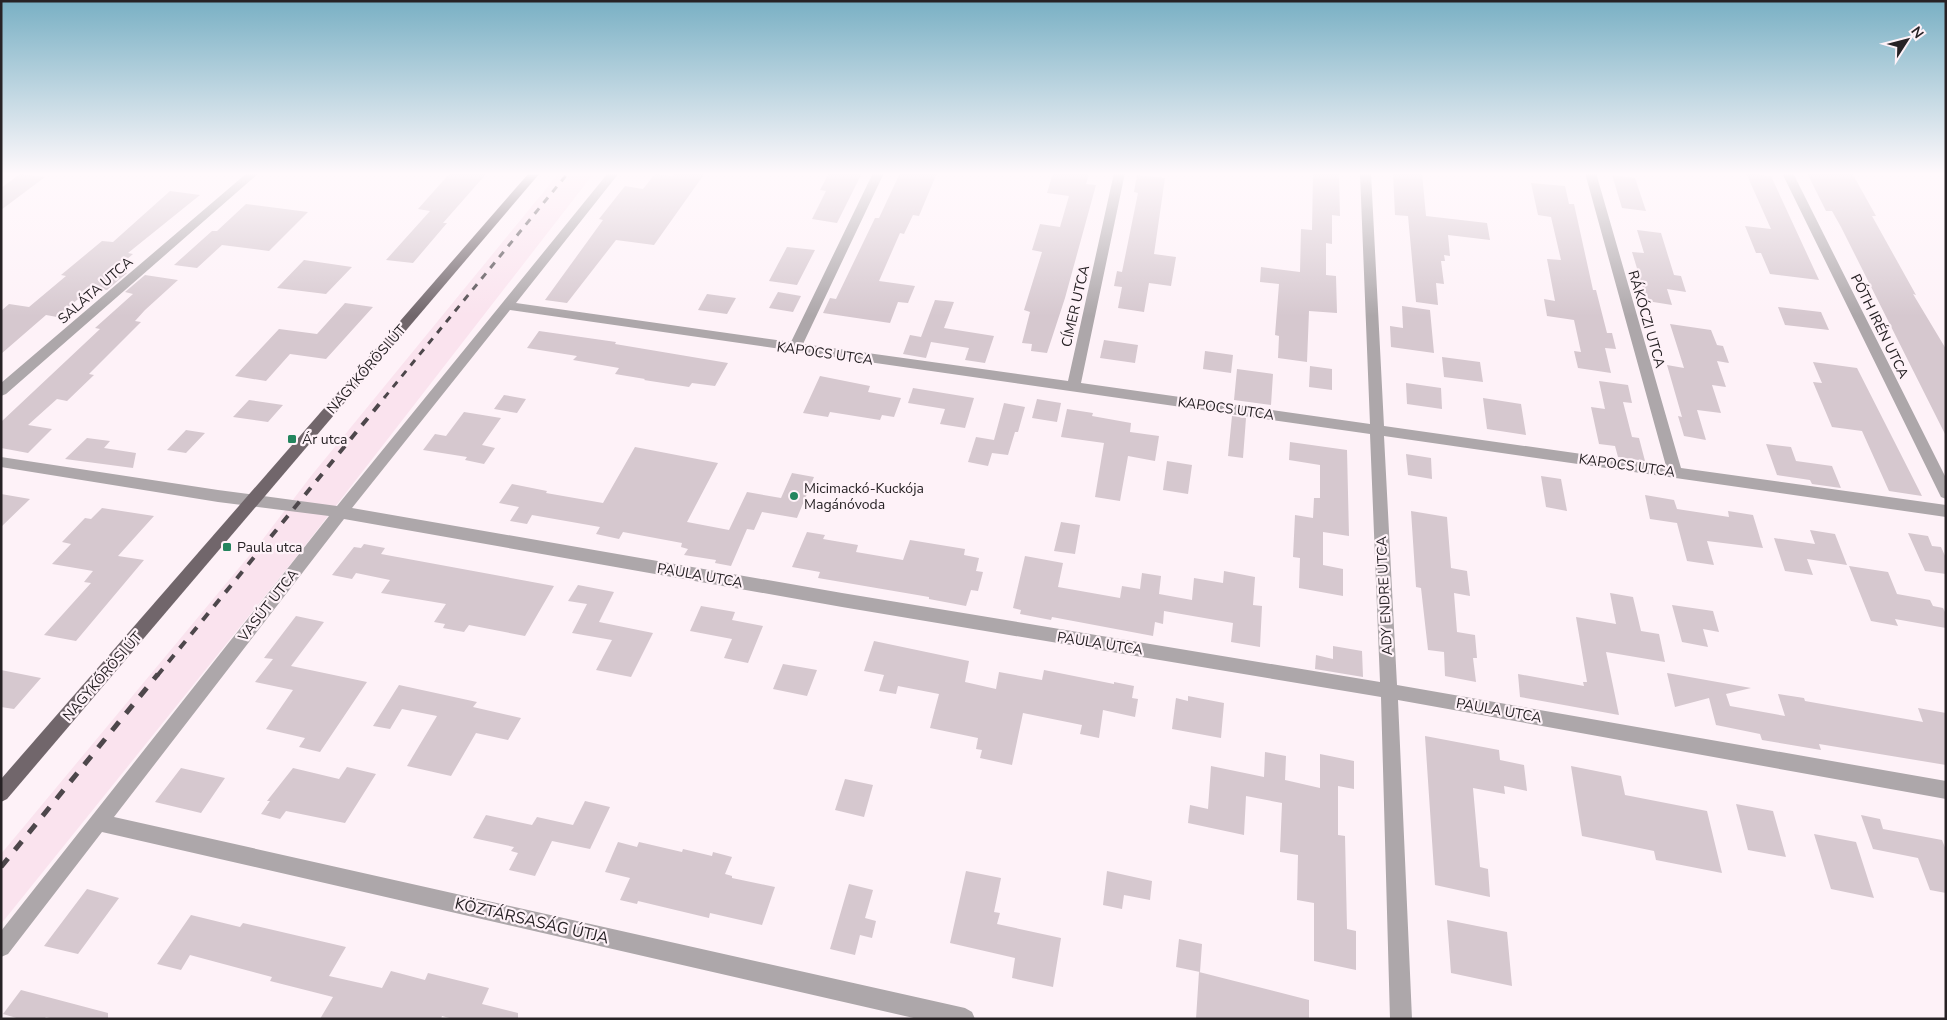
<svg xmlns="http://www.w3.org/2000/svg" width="1947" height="1020" font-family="'Nunito Sans',sans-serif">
<rect width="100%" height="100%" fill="#fef2f8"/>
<path fill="#fae3ee" d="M559,173H594L297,556L1,924V854L263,539L311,476Z"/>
<path fill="#d6c8cf" d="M450,173H487L443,223H447L413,263L386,260L430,211L418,209Z
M675,173H705L654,245L616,240L567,303L545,300L603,220L599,219L625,186L643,189L655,174L673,176Z
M829,173H862L837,223L812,219L826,191L820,190Z
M900,173H937L919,216L913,215L904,234L900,233L879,281L915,286L908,303L898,302L890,323L823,313L830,298L836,299L875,218H879Z
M1053,173H1089L1086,184L1096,185L1065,298L1047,353L1031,351L1032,344L1022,343L1030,312L1024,310L1042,252L1032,250L1040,224L1060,227L1069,196L1047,193Z
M1313,173H1339L1340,216L1332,215V244L1326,243V275L1336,276L1337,313L1309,311L1307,362L1278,358L1279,336L1275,335L1279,284L1260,282L1261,267L1300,272L1301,229L1312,230Z
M1393,173H1422L1426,216L1487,223L1490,240L1448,235L1450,256L1444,255L1445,261H1441L1444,284L1436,283L1438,305L1416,302L1408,216L1395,215Z
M1746,173L1771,176L1819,280L1770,274L1761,253H1756L1745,226L1771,229Z
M1807,173H1852L1876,216H1872L1916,295L1913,294L1946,349V436L1841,227L1832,211H1826Z
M20,174L45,177L1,210V188Z
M1137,175L1165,178L1154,254L1176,257L1171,286L1149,283L1144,312L1118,308L1122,287L1114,286L1117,271L1122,272L1138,193L1134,192Z
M1612,175L1635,178L1646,211L1622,208Z
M1531,183L1565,186L1569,204H1574L1593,290H1596L1607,333H1612L1616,349L1605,348L1611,373L1578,368L1574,351L1581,352L1574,320L1547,316L1544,299L1555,301L1547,259L1561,260L1551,217L1538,215Z
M170,191L200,195L128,253L133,254L113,271L127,273L107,290L91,288L57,317L46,315L1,354V311L9,304L29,307L66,276L61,275L102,241L113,242Z
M246,204L308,212L269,251L222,245L197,268L174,265L212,231H217Z
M1637,230L1661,233L1674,275L1681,276L1686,292L1667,289L1672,305L1647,301L1632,252L1644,253Z
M787,247L815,250L797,285L769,281Z
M304,260L352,267L326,294L277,288Z
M145,275L178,280L145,310L135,321L141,322L89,374L94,375L67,401L57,399L28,425L52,429L28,453L1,448V422L100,329L95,328L133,294L125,292Z
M778,292L801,296L793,312L769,308Z
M707,294L736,298L727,314L698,310Z
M935,300L954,302L944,328L994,336L985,363L965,360L969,348L931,342L926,358L903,354L910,335L921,337Z
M345,303L373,307L326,359L290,354L266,381L235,376L279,329L317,334Z
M1402,306L1430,310L1434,353L1391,347L1390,326L1403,328Z
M1778,307L1821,312L1829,330L1785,325Z
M1670,324L1711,330L1717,345L1723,346L1729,363L1717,361L1726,387L1712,385L1721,413L1697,410L1706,440L1684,436L1678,416L1682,417L1667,365L1684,368Z
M539,331L616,342L615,344L728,363L715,386L692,383L689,387L644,380L645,379L615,374L619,368L573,360L577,356L527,348Z
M1104,340L1138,345L1135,363L1100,358Z
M1205,351L1233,355L1231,373L1203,369Z
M1442,357L1480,362L1483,382L1444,377Z
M1813,362L1857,368L1922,496L1889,491L1862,431L1832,427L1813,382L1822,383Z
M1310,366L1332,369V390L1309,387Z
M1237,369L1273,374L1271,405L1234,400Z
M820,376L870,386L868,392L901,398L894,417L882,415L880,420L830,412L828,417L803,413Z
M1599,381L1628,385L1632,403L1623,402L1632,437L1639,438L1645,461L1618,457L1615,446L1599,444L1591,407L1605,409Z
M1406,383L1441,388L1442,409L1407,404Z
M913,388L974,398L965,428L940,424L945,409L908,403Z
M504,395L526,399L517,413L494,409Z
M1483,398L1521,404L1526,435L1487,429Z
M1037,399L1061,403L1057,422L1032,418Z
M249,400L283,405L268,422L233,417Z
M1004,403L1025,407L1018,432H1015L1008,455L992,453L988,466L968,462L976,437L994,440Z
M1067,409L1093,413L1092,416L1131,423L1130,432L1159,436L1155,461L1128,456L1120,501L1095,497L1104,443L1061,437Z
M464,412L501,418L482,445L495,448L484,464L465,460L467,457L423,450L435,434L446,436Z
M1232,416L1246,418L1243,458L1228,456Z
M186,430L205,433L186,453L167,450Z
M87,438L110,441L104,448L136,453L133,468L65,459Z
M1290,442L1347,450L1349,536L1323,532V565L1343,569V596L1299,588L1300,558L1293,557L1295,515L1313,518L1314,498H1320V465L1289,460Z
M1766,444L1791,447L1796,461L1832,466L1841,488L1812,484L1810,480L1777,475Z
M635,447L718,463L687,522L729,530L747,492L781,498L792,473L814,477L797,518L762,512L754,530L747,529L731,566L715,563L716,560L684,555L688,549L681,547L682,543L623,532L619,539L596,534L600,527L532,515L527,524L510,521L519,507L499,503L512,484L547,491L546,493L603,503Z
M1406,454L1431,458L1432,479L1408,475Z
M1167,461L1192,465L1188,494L1163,490Z
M1541,476L1561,479L1567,511L1546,507Z
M1,494L30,499L1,527Z
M1645,495L1674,500L1677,509L1729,517L1728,511L1753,515L1763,548L1707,541L1714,565L1687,561L1677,523L1650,519Z
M102,508L154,516L118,556L144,560L76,641L44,635L91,583L84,582L93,571L52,564L71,544L62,542L85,518L91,519Z
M1411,511L1447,517L1451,568L1467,571L1470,596L1454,593L1457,632L1475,635L1477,658H1473L1476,682L1445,676L1444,652L1428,650L1421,588L1416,587Z
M1061,522L1080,525L1075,554L1054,551Z
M1810,530L1835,534L1847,565L1807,559L1813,575L1785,571L1774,538L1815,544Z
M807,532L825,535L823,539L858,545L856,552L903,560L910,540L965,549L964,555L979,558L976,571L983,572L978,591L971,590L966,606L929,599V597L818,578L820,572L792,567Z
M1908,533L1928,536L1932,546L1941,547L1946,558V574L1925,571Z
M364,544L385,548L381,554L554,586L525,636L469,625L464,632L443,628L445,624L434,622L446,604L381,593L390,580L356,573L352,579L332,575L354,547L361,548Z
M1025,556L1063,563L1058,587L1120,598L1122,586L1140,589L1142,573L1161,576L1159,594L1192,600L1194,578L1223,583L1224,571L1255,577L1253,605L1262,606L1260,647L1231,642L1233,623L1164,611L1163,624L1155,622L1153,636L1052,617L1051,620L1020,614L1021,610L1013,608Z
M1849,566L1888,572L1897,594L1930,600L1933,606L1943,608L1946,614V628L1895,619L1898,626L1871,621Z
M578,585L614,592L599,622L653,633L631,677L596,670L612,640L572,633L587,604L568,601Z
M1610,593L1633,597L1641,631L1659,634L1665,662L1606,652L1619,715L1520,697L1518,674L1584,686L1583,682H1587L1576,617L1616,624Z
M1672,605L1713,611L1719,632L1703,629L1708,647L1682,642Z
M701,606L735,612L732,620L763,626L748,663L724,658L732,639L690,631Z
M296,616L324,622L291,666L367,682L320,752L299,747L305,738L266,729L293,690L255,682L273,659L264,658Z
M874,641L969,661L965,682L996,689L999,672L1042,680L1044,670L1114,684V682L1134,686L1132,698L1138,699L1135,717L1103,710L1099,738L1080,734L1082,725L1023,713L1012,765L980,758L982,750L976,749L978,738L930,728L939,694L898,686L896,694L879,691L884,675L864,671Z
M1333,646L1362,651L1363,677L1315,669L1316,655L1333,659Z
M783,664L817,670L807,696L773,689Z
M1,670L41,678L14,709L1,707Z
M1667,673L1751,688L1726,694L1730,706L1785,716L1778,694L1804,698L1805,701L1923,722L1918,708L1946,713V765L1819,744L1821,750L1762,740L1760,734L1716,725L1709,698L1675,707Z
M399,685L477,702L473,707L521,718L508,740L476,733L451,776L407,766L437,716L402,709L390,729L373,726Z
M1188,696L1224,703L1221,738L1172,729L1176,698L1188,701Z
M1425,736L1499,750L1500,760L1524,765L1527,791L1504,786L1505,794L1473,788L1480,867L1488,869L1490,897L1435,885Z
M1265,752L1286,756L1285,780L1320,788V754L1354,761V789L1338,786V835L1345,836L1347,929L1356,931V970L1314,961V903L1297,900L1298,855L1280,852L1282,803L1246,796L1244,835L1188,823L1190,805L1208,809L1211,766L1264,777Z
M1571,766L1621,776L1625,795L1707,811L1722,873L1656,860L1654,851L1582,836Z
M347,767L376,774L345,823L286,811L280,819L261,814L270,801H267L293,768L339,779Z
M181,768L225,778L201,813L155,802Z
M845,779L873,785L864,817L835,810Z
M585,801L610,807L590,849L552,841L535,876L509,870L518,853L511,851L514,847L473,838L486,815L532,825L537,817L573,825Z
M1736,804L1773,811L1786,857L1748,850Z
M1861,815L1880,819L1883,829L1942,840L1946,850V893L1930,890L1918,858L1873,849Z
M1814,834L1856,842L1874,898L1831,889Z
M618,842L637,847L639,842L682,852L683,849L712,856L713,852L732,857L725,874L732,876V878L775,887L762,925L710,913L709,918L638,901L637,904L620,900L630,878L605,872Z
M966,871L1001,878L994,912L1000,913L997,924L1061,938L1053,987L1012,978L1015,958L950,943Z
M1107,871L1152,881L1150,900L1124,895L1122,909L1103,905Z
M849,884L873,890L865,918L876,921L872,938L860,935L855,955L830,949Z
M87,889L119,898L78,954L44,946Z
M191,915L240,927L243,923L346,947L329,976L382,988L391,971L425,980L428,973L489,988L482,1004L518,1013V1019H453L442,1016L441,1019H320L333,997L270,981L272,977L190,955L181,970L157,964Z
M1447,920L1507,932L1512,986L1451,973Z
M1179,939L1202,944L1200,972L1176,967Z
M1199,972L1309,1000V1019H1196Z
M21,990L108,1013V1019H54L46,1017L44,1019H20L3,1014Z"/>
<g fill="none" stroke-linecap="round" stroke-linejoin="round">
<path fill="#ada7aa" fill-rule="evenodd" d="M247,173H259L6,394L1,396V383Z
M608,173H619L516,303L791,342L873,173H884L803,344L1068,381L1114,173H1125L1081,383L1370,424L1360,173H1371L1384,426L1666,466L1585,173H1596L1681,468L1946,505V517L1384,436L1397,685L1946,781V799L1398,700L1412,1019H1390L1381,697L842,607L344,519L114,817L965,1008L972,1012L975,1019H918L102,832L8,954L1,957V931L329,516L218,502L1,467V457L218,490L337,506ZM510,310L788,350L794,353L799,352L1370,434L1380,682L842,593L352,508Z
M1782,173H1793L1946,478V499L1941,497L1939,493Z"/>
<path fill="#71666b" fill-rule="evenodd" d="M529,173H540L7,799L1,802V779Z"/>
<path stroke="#4d474b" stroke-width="3" stroke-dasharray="7 7" stroke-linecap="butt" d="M384,398L568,173"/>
<path stroke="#4d474b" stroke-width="4" stroke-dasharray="9 9" stroke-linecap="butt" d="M157,676L385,397"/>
<path stroke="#4d474b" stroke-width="5" stroke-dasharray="11 11" stroke-linecap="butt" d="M1,867L158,674"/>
</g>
<linearGradient id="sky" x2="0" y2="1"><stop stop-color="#79b0c4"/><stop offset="0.55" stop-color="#fff9fc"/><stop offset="1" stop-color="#fff9fc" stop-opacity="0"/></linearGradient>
<rect width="1947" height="316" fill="url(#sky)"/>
<g fill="#23855e" stroke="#fef2f8" stroke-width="2">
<rect x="287" y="434" width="10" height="10" rx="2.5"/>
<circle cx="794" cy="496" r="5"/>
<rect x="222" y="542" width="10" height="10" rx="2.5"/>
</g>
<g text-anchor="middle" stroke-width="4.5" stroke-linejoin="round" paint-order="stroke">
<g font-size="14" fill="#272225" stroke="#fef2f8">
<text transform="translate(95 290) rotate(-41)" y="5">SALÁTA UTCA</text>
<text transform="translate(1075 306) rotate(-77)" y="5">CÍMER UTCA</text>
<text transform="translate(1647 319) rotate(74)" y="5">RÁKÓCZI UTCA</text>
<text transform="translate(1880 326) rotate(64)" y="5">PÓTH IRÉN UTCA</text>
<text transform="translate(825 353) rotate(8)" y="5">KAPOCS UTCA</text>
<text transform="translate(366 369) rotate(-49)" y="5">NAGYKŐRÖSI ÚT</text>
<text transform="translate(1226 408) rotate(8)" y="5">KAPOCS UTCA</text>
<text transform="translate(1627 465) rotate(8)" y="5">KAPOCS UTCA</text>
<text transform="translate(700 575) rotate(10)" y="5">PAULA UTCA</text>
<text transform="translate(1384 596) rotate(-93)" y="5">ADY ENDRE UTCA</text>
<text transform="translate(268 605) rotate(-52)" y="5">VASÚT UTCA</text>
<text transform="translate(1100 643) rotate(9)" y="5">PAULA UTCA</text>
<text transform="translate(102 676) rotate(-49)" y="5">NAGYKŐRÖSI ÚT</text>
<text transform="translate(1499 710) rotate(10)" y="5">PAULA UTCA</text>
</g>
<g font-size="14" fill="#272225" stroke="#fef2f8" text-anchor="start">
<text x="302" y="444">Ár utca</text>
<text x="804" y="493">Micimackó-Kuckója<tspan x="804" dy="16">Magánóvoda</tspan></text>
<text x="237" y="552">Paula utca</text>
</g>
<g font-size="16" fill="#272225" stroke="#fef2f8">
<text transform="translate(532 920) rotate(13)" y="6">KÖZTÁRSASÁG ÚTJA</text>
</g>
</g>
<rect width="1947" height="1020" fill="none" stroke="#272225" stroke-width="5"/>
<g transform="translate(1907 40) rotate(54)" stroke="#fef2f8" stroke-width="4" paint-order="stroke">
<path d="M0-4L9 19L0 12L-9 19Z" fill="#272225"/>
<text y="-8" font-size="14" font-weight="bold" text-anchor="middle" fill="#272225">N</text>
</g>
</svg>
